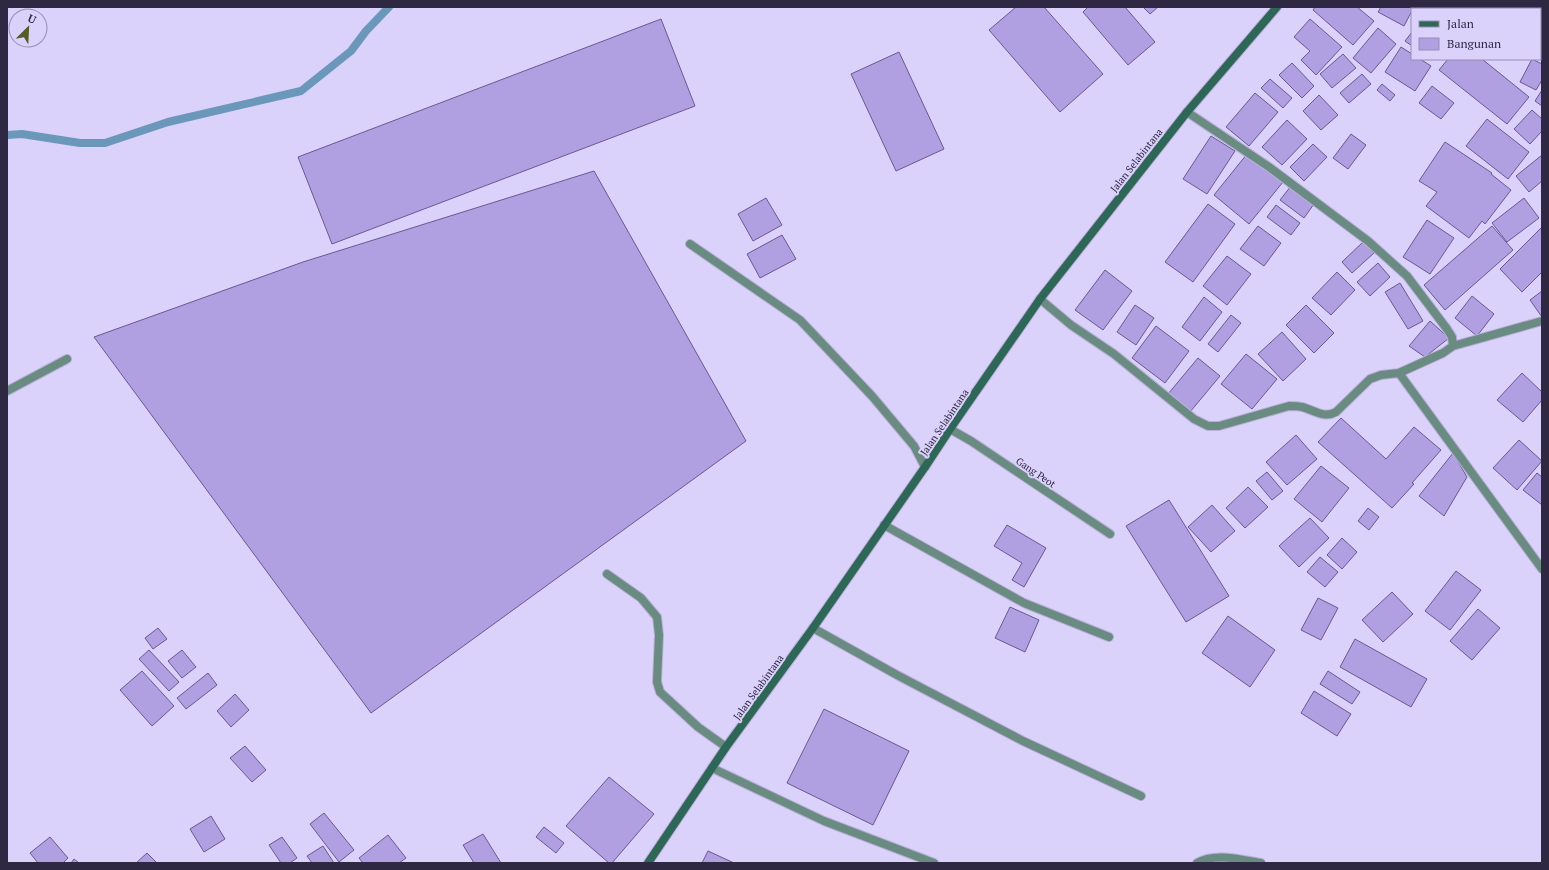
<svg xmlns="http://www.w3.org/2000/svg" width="1549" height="870" font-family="'PT Serif',serif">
<rect width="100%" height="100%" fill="#dbd2fb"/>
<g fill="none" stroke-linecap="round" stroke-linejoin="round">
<path stroke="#6a97ba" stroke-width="8" d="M7,135L22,134L80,143H105L168,122L301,91L351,51L366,31L389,7"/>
</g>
<path fill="#b0a0e1" stroke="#685893" d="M1016,7H1044L1103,74L1060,112L989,30Z
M1088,7H1125L1155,42L1128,65L1083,12Z
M1143,7H1158L1150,14Z
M1315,7H1357L1374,21L1353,45L1313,10Z
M1381,7H1414L1404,26L1378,12Z
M1513,7H1534L1532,9H1512Z
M661,19L695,106L332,244L298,157Z
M1310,19L1342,47L1316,75L1301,60L1310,51L1294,37Z
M1378,28L1396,44L1371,73L1353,58Z
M1412,32V46L1405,41Z
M1542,37V52H1540V42Z
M1401,47L1412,54V59H1420L1431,66L1415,91L1385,72Z
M899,52L944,149L896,171L851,74Z
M1343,54L1356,68L1332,88L1320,74Z
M1448,59H1482L1529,97L1507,124L1439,70Z
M1532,59L1542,64V80L1536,90L1520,82Z
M1292,63L1314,86L1302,98L1279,75Z
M1362,74L1371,84L1349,103L1340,93Z
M1270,79L1292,98L1283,108L1261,88Z
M1382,84L1395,95L1390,101L1377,90Z
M1432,86L1454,103L1441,119L1419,103Z
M1542,90V106L1535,101Z
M1255,93L1278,112L1249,146L1226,127Z
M1319,95L1338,115L1321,130L1303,111Z
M1532,110L1542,119V131L1530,144L1514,129Z
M1487,119L1529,152L1508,179L1466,146Z
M1287,120L1307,139L1282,165L1262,147Z
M1351,134L1366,145L1348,169L1333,158Z
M1211,136L1235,151L1207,194L1183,179Z
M1445,142L1492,173L1491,174L1511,190L1485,224L1482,221L1469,238L1426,206L1437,192L1419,181Z
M1313,144L1327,157L1304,181L1290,167Z
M1247,154L1283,182L1249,224L1214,195Z
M1542,155V181L1529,192L1516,176Z
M594,171L746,441L371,713L94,337L303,262Z
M1291,186L1314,204L1304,218L1280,200Z
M766,198L782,225L753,241L738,214Z
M1524,198L1539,218L1507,242L1492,223Z
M1208,204L1235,224L1193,282L1165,262Z
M1276,205L1300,223L1291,235L1267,217Z
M1427,220L1454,238L1430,274L1403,257Z
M1258,226L1281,243L1264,266L1240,249Z
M1492,226L1513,250L1445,310L1424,285Z
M1542,227V272L1522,292L1500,269Z
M782,235L796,259L760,278L747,254Z
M1363,242L1374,253L1352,273L1342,262Z
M1227,256L1251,274L1227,305L1203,286Z
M1378,263L1390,277L1370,296L1357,282Z
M1105,270L1132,291L1103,330L1075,310Z
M1337,272L1355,290L1331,315L1312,298Z
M1400,283L1423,321L1408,329L1385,292Z
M1542,291V317L1530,300Z
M1472,296L1494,314L1477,336L1455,318Z
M1204,297L1222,312L1200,341L1182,327Z
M1135,305L1154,318L1136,345L1117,332Z
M1306,305L1334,333L1314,353L1286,325Z
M1231,315L1241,323L1218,352L1208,344Z
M1430,321L1449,338L1425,357L1409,346Z
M1156,326L1189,351L1165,383L1132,358Z
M1282,332L1306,359L1283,381L1258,354Z
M1246,354L1277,379L1252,409L1221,384Z
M1198,358L1220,376L1190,412L1168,394Z
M1522,373L1542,392V400L1523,422L1497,400Z
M1341,418L1386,459L1414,427L1441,450L1412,483L1414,484L1392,508L1318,442Z
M1296,435L1317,459L1287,485L1266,462Z
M1519,440L1542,461L1517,490L1493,468Z
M1453,453L1467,477L1444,516L1419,496Z
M1321,466L1349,488L1322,522L1294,499Z
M1267,472L1283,491L1272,500L1256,481Z
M1537,473L1542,477V505L1523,490Z
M1248,487L1268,507L1245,528L1226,508Z
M1169,500L1229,596L1186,622L1126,526Z
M1212,505L1235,531L1211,552L1188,527Z
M1368,508L1379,517L1369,530L1358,521Z
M1310,518L1329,538L1299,567L1279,546Z
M1007,525L1046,548L1024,587L1012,580L1022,563L994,546Z
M1342,538L1357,552L1342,569L1327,555Z
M1320,557L1338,572L1325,587L1307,572Z
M1456,571L1481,590L1450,630L1425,611Z
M1392,592L1413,614L1383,642L1362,620Z
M1318,598L1338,608L1321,640L1301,630Z
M1010,607L1039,620L1025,652L995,638Z
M1478,609L1500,628L1472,660L1450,641Z
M1228,616L1275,650L1250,687L1202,653Z
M158,628L167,639L153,649L145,638Z
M1355,639L1427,679L1411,707L1340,667Z
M149,650L179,682L169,691L139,659Z
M182,650L196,667L182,678L168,661Z
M142,671L174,706L152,726L120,690Z
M1328,671L1360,692L1352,704L1320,684Z
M208,673L217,685L186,709L177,698Z
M1314,691L1351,714L1337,736L1301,713Z
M235,694L249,710L231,727L217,711Z
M824,709L909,751L873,825L787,783Z
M245,746L266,770L252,782L230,758Z
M609,777L654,814L612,863H609L566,826Z
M324,813L354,850L339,862L310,824Z
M211,816L225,839L204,852L190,829Z
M544,827L564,843L556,853L536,837Z
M483,834L501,863H474L463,845Z
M388,835L406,858L399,863H363L359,858Z
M50,837L68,858L63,863H38L30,853Z
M282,837L297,858L290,863H281L269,845Z
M323,846L334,863H312L307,856Z
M708,851L734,863H702Z
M147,853L157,863H136Z
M74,859L79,863H71Z"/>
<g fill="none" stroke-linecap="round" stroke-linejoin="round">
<g stroke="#b8b0d6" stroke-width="10">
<path id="lane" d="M690,244L800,320L872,396L914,446L925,467
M950,429L971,441L1110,534
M607,574L641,598L657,617L659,635L657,682L660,692L698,727L726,747"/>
</g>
<g stroke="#b8b0d6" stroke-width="10">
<path id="street" d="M1187,112L1269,167L1368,241L1407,276L1447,329L1452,337L1453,346
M1040,299L1071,325L1114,354L1194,419L1208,426H1219L1289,406C1293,406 1298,406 1302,407C1314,410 1324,419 1336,412L1370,379L1381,375L1399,373L1443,353L1453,346L1542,321
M1399,373L1542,569
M7,391L67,359
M884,525L1024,603L1109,637
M813,628L897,675L1023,741L1141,796
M712,768L824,821L934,863
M1197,863C1215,852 1242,860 1261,863"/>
</g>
<g stroke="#b8b0d6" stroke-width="10">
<path id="secondary" d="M648,863L726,747L813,628L925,467L950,429L1040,299L1187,112L1277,7"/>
</g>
<use href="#lane" stroke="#698b81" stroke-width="8"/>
<use href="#street" stroke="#698b81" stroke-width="8"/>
<use href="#secondary" stroke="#2e6658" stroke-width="8"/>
</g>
<g text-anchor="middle" stroke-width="4" stroke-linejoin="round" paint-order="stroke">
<g font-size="10" fill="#2e2842" stroke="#dbd2fb">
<text transform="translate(1136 160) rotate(-52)" y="4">Jalan Selabintana</text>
<text transform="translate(944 422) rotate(-56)" y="4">Jalan Selabintana</text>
<text transform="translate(1036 472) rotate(34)" y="4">Gang Peot</text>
<text transform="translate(758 687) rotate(-54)" y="4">Jalan Selabintana</text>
</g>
</g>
<rect width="1549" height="870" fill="none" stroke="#2e2842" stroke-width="16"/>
<rect x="1411" y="8" width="130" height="52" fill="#dbd2fb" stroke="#968eb1"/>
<rect x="1419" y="21" width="20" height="6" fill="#2e6658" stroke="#968eb1"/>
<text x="1447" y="28" font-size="12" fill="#2e2842">Jalan</text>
<rect x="1419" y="38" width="20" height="12" fill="#b0a0e1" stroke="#968eb1"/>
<text x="1447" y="48" font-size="12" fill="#2e2842">Bangunan</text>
<g transform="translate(28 28) rotate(24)"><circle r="19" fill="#dbd2fb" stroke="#968eb1"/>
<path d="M0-3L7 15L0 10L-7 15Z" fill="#555b29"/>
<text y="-6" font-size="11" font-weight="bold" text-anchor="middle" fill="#2e2842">U</text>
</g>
</svg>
